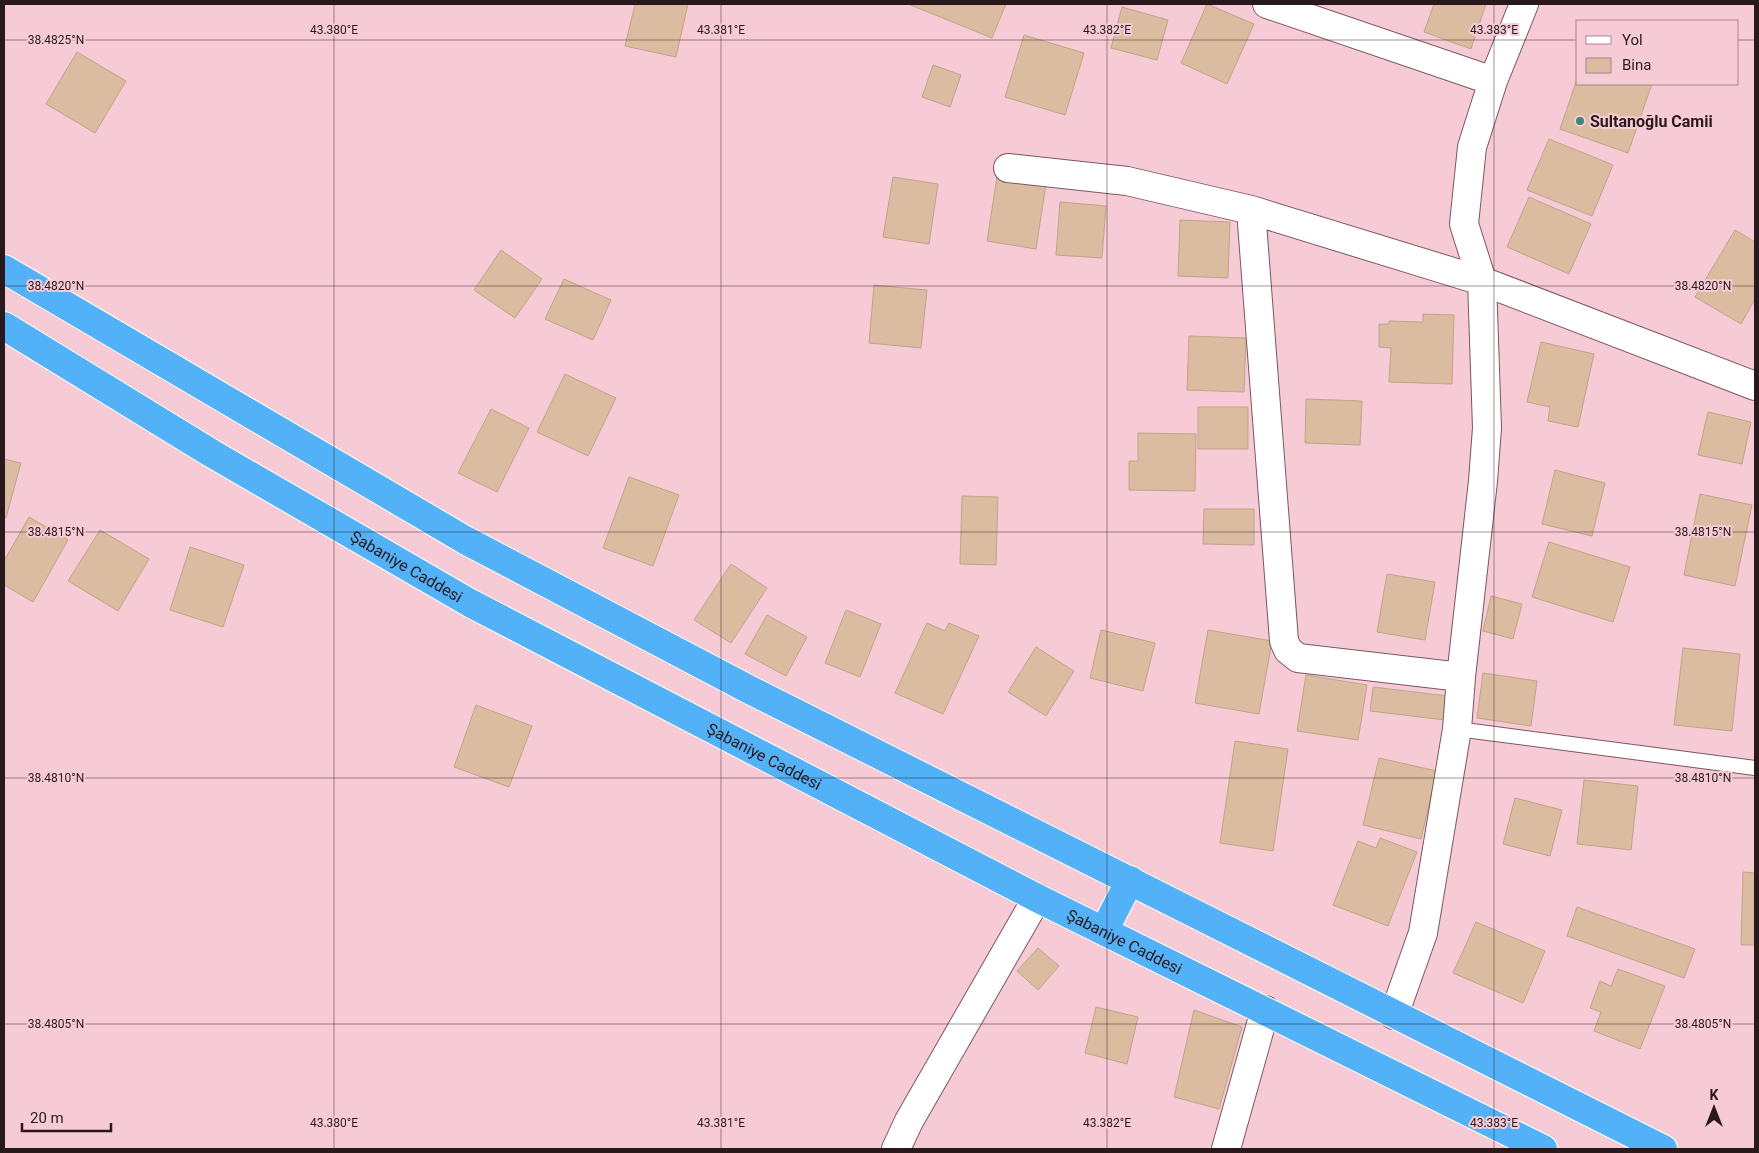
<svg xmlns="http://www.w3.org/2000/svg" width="1759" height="1153" font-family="Roboto,sans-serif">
<rect width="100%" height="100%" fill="#f7cbd5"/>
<path fill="#dbbca1" stroke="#c1a389" d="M635,4H688L676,57L625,46Z
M908,4H1006L992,38Z
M1207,4L1254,24L1227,84L1181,63Z
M1434,4H1486L1471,49L1424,32Z
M1122,7L1168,20L1157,60L1111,48Z
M1024,35L1084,53L1065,115L1005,97Z
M77,52L126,81L95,133L46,104Z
M933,65L961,75L950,107L922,97Z
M1578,76V84H1652L1628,153L1560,129Z
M1549,139L1613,165L1592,216L1527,190Z
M893,177L938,184L929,244L883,237Z
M997,177L1046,184L1036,249L987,241Z
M1529,197L1591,224L1569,274L1507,247Z
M1060,202L1106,206L1102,258L1056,255Z
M1180,220L1230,222L1228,278L1178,276Z
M1735,230L1755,242V299L1741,324L1695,297Z
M501,250L542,279L515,318L474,290Z
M564,279L611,300L593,340L545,319Z
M874,285L927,290L921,348L869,343Z
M1423,314L1454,315L1452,384L1389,382L1391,348L1379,347V324H1389V321L1423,322Z
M1189,336L1246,338L1244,392L1187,390Z
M1541,342L1594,354L1578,427L1548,421L1550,407L1527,402Z
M565,374L616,398L588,456L537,432Z
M1306,399L1362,401L1360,445L1305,443Z
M1198,407H1248V449H1198Z
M491,409L529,428L497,492L458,473Z
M1708,412L1751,422L1742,464L1698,455Z
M1138,433L1196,434L1195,491L1129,490V461H1138Z
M4,459L21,463L6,518L4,517Z
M1555,470L1605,483L1592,536L1542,524Z
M629,477L679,495L653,566L603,548Z
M1700,494L1752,505L1735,586L1684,575Z
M962,496L998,497L996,565L960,564Z
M1204,509H1254V545L1203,544Z
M29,517L68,540L33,602L4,585V561Z
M100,530L149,559L118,611L68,581Z
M1549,542L1630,567L1613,622L1532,597Z
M190,547L244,565L223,627L170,610Z
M731,564L767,588L731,643L694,620Z
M1387,574L1435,582L1425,640L1377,632Z
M1491,596L1522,604L1513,639L1483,631Z
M846,610L881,624L860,677L825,663Z
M767,615L807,637L786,676L745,654Z
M927,623L945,631L949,623L979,636L943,714L895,693Z
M1101,630L1155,643L1143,691L1090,678Z
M1208,630L1272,641L1259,714L1195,703Z
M1036,647L1074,671L1046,716L1008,692Z
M1683,648L1740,654L1732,731L1674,725Z
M1483,673L1537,681L1531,726L1477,718Z
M1306,675L1367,685L1358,740L1297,731Z
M1373,687L1448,696L1445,720L1370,711Z
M476,705L532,726L509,787L454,767Z
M1235,741L1288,749L1273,851L1220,843Z
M1379,758L1437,771L1421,839L1363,825Z
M1584,780L1638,786L1631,850L1577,844Z
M1515,798L1562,810L1550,856L1503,844Z
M1380,838L1417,852L1388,926L1333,905L1358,841L1376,848Z
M1743,872L1755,873V945H1741Z
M1577,907L1695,949L1684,978L1567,936Z
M1476,922L1545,951L1523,1003L1453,973Z
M1038,948L1059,966L1038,990L1017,971Z
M1618,969L1665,986L1640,1049L1594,1031L1601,1012L1590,1008L1600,981L1611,986Z
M1096,1007L1138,1017L1127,1064L1085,1053Z
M1194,1010L1242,1027L1219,1109L1174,1097Z"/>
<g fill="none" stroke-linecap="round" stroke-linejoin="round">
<g stroke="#7c5760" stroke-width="16">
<path id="lane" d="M1457,729L1755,768"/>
</g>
<g stroke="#7c5760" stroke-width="30">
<path id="street" d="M1267,4L1493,81
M1008,168L1127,181L1251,210L1482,281L1755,386
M1251,210L1284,641L1288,650L1298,658L1461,677
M1394,1015L1423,933L1457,729L1461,677L1483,481L1487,428L1482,281L1464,224L1472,147L1493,81L1524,4
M896,1149L909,1121L1037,898
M1226,1149L1265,1010"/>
</g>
<g stroke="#fff" stroke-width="30">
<g id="highway">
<path d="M4,269L465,540L750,690L1663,1149"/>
<path id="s1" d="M4,326L211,453L470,603L1037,898L1543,1149"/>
<path d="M1104,931L1130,880"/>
</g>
</g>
<use href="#lane" stroke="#fff" stroke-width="14"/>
<use href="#street" stroke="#fff" stroke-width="28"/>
<use href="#highway" stroke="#52b1f7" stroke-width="28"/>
</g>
<path fill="none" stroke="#29191d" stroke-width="1" stroke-opacity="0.45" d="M334,4V1149M721,4V1149M1107,4V1149M1494,4V1149M4,40H1578M1738,40H1755M4,286H1755M4,532H1755M4,778H1755M4,1024H1755"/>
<circle fill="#3f847a" stroke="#f7cbd5" stroke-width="2" cx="1580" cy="121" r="5"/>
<g text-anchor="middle" stroke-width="4" stroke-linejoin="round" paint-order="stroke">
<g font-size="16" font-weight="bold" fill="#29191d" stroke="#f7cbd5" text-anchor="start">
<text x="1590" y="127">Sultanoğlu Camii</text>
</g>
<g font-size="16" fill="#29191d" stroke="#f7cbd5">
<text dy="6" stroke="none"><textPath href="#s1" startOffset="469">Şabaniye Caddesi</textPath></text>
<text dy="6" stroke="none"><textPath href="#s1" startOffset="874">Şabaniye Caddesi</textPath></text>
<text dy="6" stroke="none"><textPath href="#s1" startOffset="1279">Şabaniye Caddesi</textPath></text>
</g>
</g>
<g font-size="12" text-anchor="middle" fill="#29191d" stroke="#f7cbd5" stroke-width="4" stroke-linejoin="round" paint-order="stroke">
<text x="334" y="34">43.380°E</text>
<text x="721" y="34">43.381°E</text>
<text x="1107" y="34">43.382°E</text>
<text x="1494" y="34">43.383°E</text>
<text x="56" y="44">38.4825°N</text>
<text x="56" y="290">38.4820°N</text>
<text x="1703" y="290">38.4820°N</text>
<text x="56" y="536">38.4815°N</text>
<text x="1703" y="536">38.4815°N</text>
<text x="56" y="782">38.4810°N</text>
<text x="1703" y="782">38.4810°N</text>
<text x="56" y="1028">38.4805°N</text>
<text x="1703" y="1028">38.4805°N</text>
<text x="334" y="1127">43.380°E</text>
<text x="721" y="1127">43.381°E</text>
<text x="1107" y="1127">43.382°E</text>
<text x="1494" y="1127">43.383°E</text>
</g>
<rect width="1759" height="1153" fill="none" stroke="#29191d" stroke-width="10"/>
<rect x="1576" y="20" width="162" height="65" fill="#f7cbd5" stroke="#a5848b"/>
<rect x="1586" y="36" width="25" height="8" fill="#ffffff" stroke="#a5848b"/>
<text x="1622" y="45" font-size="15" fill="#29191d">Yol</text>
<rect x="1586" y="58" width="25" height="15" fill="#dbbca1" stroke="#a5848b"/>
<text x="1622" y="70" font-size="15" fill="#29191d">Bina</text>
<g transform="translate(1714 1108)" stroke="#f7cbd5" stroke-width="4" paint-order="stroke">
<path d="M0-4L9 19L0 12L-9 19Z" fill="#29191d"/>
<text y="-8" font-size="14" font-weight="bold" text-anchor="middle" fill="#29191d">K</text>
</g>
<path d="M22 1123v8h89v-8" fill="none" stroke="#29191d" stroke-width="2.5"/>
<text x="30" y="1123" font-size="15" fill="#29191d" stroke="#f7cbd5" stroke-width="4" paint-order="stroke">20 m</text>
</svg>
